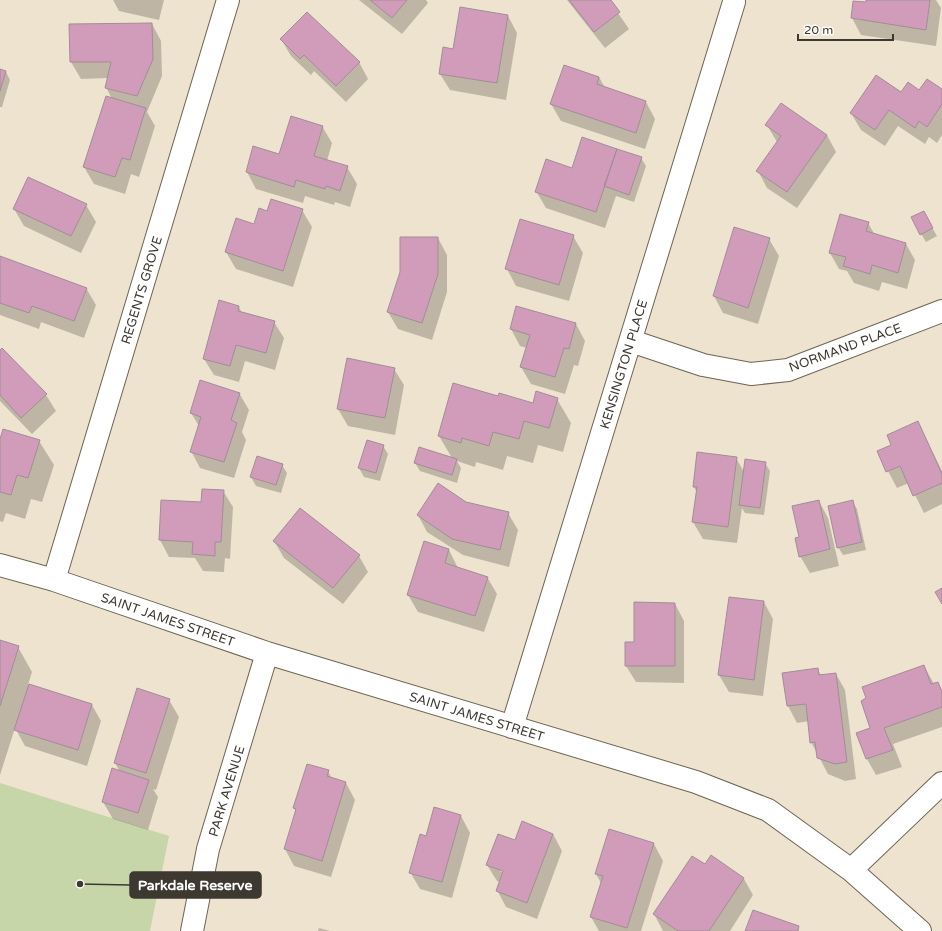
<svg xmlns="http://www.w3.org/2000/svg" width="942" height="931" font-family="'Varela Round',sans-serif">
<rect width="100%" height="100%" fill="#eee3cf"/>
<path fill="#c6d6a9" d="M0,783L169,836L150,931H0Z"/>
<path fill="#0003" fill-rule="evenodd" d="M113,0H164L159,20L119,11Z
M359,0H426L428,3L402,34Z
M567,0H609L629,29L605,48Z
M867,0H936L941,8L936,46L861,35L852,18L854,2L867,3Z
M508,16L517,33L506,100L450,90L440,74Z
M152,24L161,41L162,76L147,112L155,126L139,177L131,174L125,194L94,184L84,167L112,99L106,87L108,78L81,79L71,62Z
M281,39L359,62L368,79L346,102L314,71L311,75L291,56Z
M0,70L6,72L10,80L2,107H0Z
M599,77L605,88L646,102L655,119L645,149L561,121L551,104Z
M942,90V135L937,143L929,137L925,144L898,126L885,146L861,130L851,113L902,94Z
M767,125L827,135L836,152L797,208L767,188L758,171L777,142Z
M322,126L332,143L327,161L347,167L357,184L350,207L335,202L334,205L305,196L303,203L256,189L247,172L280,155Z
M641,158L646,166L634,202L616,196L605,228L546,208L536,191L572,169Z
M86,205L96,222L81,253L24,226L14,209Z
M302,210L312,227L293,287L236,269L226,252L267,212Z
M923,212L937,236L926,242L912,218Z
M868,223L875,235L906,244L915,260L907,289L882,282L879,291L854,283L847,271L839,269L830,253Z
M735,228L769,239L779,256L758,324L723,313L714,296Z
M573,236L583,253L569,301L516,286L507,269Z
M438,238L447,255V292L432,340L398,329L388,312Z
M0,257L86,288L96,305L84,338L41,322L39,329L0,315Z
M239,307L242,313L274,322L284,338L275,370L245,361L239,382L214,375L204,359Z
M576,324L585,341L578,366L574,365L565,394L531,384L521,367L527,348L520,346L511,329Z
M0,351L46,395L56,411L32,434L0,401Z
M394,369L404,385L395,435L348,426L338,409Z
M239,393L249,410L242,432L246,440L234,478L200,468L191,451L199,426L191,413Z
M499,397L533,404L557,399L571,423L563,452L538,445L533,463L507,456L503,470L476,462L475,467L457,461L461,468L457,483L420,471L415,463L452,458L439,436Z
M918,422L942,471V504L924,513L909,483L897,488L878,452L892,445Z
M39,441L54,465L42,502L31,499L25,519L6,513L3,522L0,521V443Z
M383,446L388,454L380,481L364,477L359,468Z
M736,458L744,472L765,463L770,471L764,515L745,513L742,508L737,543L703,539L693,522L697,493L694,487Z
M282,465L287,473L281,493L256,486L251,477Z
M223,491L233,507L230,559L225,558L224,572L203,571L195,558L169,557L160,540L202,503Z
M819,501L828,518L839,566L810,573L800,556L801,538Z
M852,501L857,509L866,550L843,555L838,547Z
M508,513L518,530L509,567L463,555L427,532L418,515Z
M274,541L359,556L368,572L343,604L284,558Z
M449,550L458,568L487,577L497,594L484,632L418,612L408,595Z
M764,602L773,619L763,696L729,692L719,675Z
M675,604L684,621V683L636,682L626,666L635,643Z
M0,641L18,647L32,672L28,685L92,705L101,721L87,766L25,746L15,728L0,775Z
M924,666L934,684L938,683L942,690V727L893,744L902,767L876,775L867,759L858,733L872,729Z
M817,669L821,675L836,674L845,690L856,779L845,781L828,774L811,742L809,721L797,723L788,706L784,674Z
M169,700L179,717L156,790L153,789L158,797L148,830L113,819L103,802L120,772L115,763Z
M328,771L332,779L346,783L355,800L331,877L294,866L285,849L296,812L294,808Z
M461,816L470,833L452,898L420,889L410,872L426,837Z
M553,834L562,851L537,919L506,907L497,890L500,882L497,881L487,865L515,841ZM500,869L507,874L500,871Z
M654,844L663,861L641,931H599L591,917L601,883L596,874Z
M705,866L744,879L753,895L730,931H663L654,914Z
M319,928L330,931H318Z"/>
<path fill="#d19cba" stroke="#a18d98" d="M370,0H407L392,18Z
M569,0H611L620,12L594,32Z
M866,0H930L926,30L851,18L853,1L866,2Z
M460,7L508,15L497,83L439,74L443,47L453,49Z
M307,12L360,62L336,86L304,55L300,59L280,39Z
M152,23L153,59L137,96L105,88L111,62H70L69,24Z
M564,65L599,77L597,84L646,101L636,133L550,104Z
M0,69L6,71L0,91Z
M876,75L901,92L908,82L919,90L927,79L942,89V104L927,127L919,121L915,128L889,110L875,130L850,113Z
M106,96L146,108L130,160L122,158L115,177L83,167Z
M781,103L827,135L787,192L756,171L781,136L765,125Z
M291,116L323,126L314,156L348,166L340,191L326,186L325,189L296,180L294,187L246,172L253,146L279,154Z
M582,137L617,149L596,212L535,192L546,159L572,168Z
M617,149L642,157L629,195L604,186Z
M28,177L87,204L71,236L13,209Z
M271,199L303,209L283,271L225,252L236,218L254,224L259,208L267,211Z
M924,211L933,228L920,235L911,217Z
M840,214L869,222L866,231L906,243L898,273L872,265L870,274L843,266L846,257L829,253Z
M520,219L574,235L559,285L505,269Z
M734,227L770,238L748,308L713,296Z
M400,237H438V274L422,323L387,312L400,272Z
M0,256L87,288L74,321L32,306L29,313L0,303Z
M219,300L239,306L238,311L275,321L266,353L236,345L230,366L203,359Z
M516,306L576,323L569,349L564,348L555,377L520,367L530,335L510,329Z
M2,348L47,394L21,418L0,395V350Z
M347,358L395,368L385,418L337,409Z
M200,380L240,393L231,420L237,423L224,462L190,452L201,417L190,413Z
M453,383L498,396L499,393L533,403L536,391L558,398L549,428L524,421L519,439L493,432L489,446L462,438L461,443L438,436Z
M918,421L942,474V483L913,496L900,466L886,472L877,451L891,445L887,435Z
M3,429L40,440L28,478L17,475L11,495L0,492V439Z
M367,440L384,445L376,473L358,468Z
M419,447L457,459L452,475L414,463Z
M697,452L737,457L728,527L692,522L697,487H693Z
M257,456L283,464L276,485L250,477Z
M745,459L766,462L760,508L739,505Z
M438,483L466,502L509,512L500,550L452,539L417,515Z
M202,489L224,490L221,542H215V556L192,554L193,542L159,540L161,500L201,502Z
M819,500L830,549L799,557L795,538L799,537L792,506Z
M853,500L862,542L837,548L828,506Z
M300,508L360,555L333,588L273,541Z
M424,541L449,549L445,563L488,577L475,616L407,595Z
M942,588V604L935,592Z
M729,597L764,601L754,680L718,675Z
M634,602L675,603V666H625V642H634Z
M0,640L19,646L0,706Z
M924,665L931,684L938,682L942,692V707L884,728L893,750L866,759L856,733L870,728L861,701L866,698L862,687Z
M818,668L819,675L836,673L847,762L835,764L817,758L815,742L810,743L806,704L787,706L782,673Z
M29,684L92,704L78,750L14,730Z
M137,688L170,699L146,773L114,763Z
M307,764L329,770L327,776L346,782L322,861L284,849L296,809L293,808Z
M112,768L149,780L138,813L102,802Z
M434,807L461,815L442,882L409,873L420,834L426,836Z
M522,821L553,834L527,903L496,891L503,871L486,865L498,834L515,840Z
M609,829L654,843L627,928L590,917L603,876L595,874Z
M711,855L744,878L709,931H678L653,914L692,856L705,864Z
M753,910L799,926L798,931H745Z"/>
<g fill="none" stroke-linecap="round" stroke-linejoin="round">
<g stroke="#6e6453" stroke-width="24">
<path id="street" d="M631,341L703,365L751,374L788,370L942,311
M0,565L54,580L267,653L696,782L768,810L851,870L920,931
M54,580L228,0
M512,727L734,2
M851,870L942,783
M192,931L208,849L267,653"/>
</g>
<use href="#street" stroke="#fff" stroke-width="22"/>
</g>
<g text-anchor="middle" stroke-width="3.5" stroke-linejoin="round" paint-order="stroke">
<g font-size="13" fill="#3d3931" stroke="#fff">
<text transform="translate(141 290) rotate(-73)" y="5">REGENTS GROVE</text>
<text transform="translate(845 347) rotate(-20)" y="5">NORMAND PLACE</text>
<text transform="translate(623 364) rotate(-73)" y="5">KENSINGTON PLACE</text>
<text transform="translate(168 619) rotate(19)" y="5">SAINT JAMES STREET</text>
<text transform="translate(477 716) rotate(17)" y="5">SAINT JAMES STREET</text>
<text transform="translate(226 791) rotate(-73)" y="5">PARK AVENUE</text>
</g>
</g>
<path fill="none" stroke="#3d3931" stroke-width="1.5" d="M80 884L130 885"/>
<circle fill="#3d3931" stroke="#fff" stroke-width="1.5" cx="80" cy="884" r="4"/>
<rect fill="#3d3931" stroke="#3d3931" stroke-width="1.5" x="130" y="872" width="131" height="26" rx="4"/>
<g font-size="14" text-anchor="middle" font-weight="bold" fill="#fff">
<text x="195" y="890">Parkdale Reserve</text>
</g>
<path d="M798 34v6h95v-6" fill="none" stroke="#3d3931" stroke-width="2"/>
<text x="804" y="34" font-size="12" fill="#3d3931" stroke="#ffffff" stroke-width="3" paint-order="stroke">20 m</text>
</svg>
